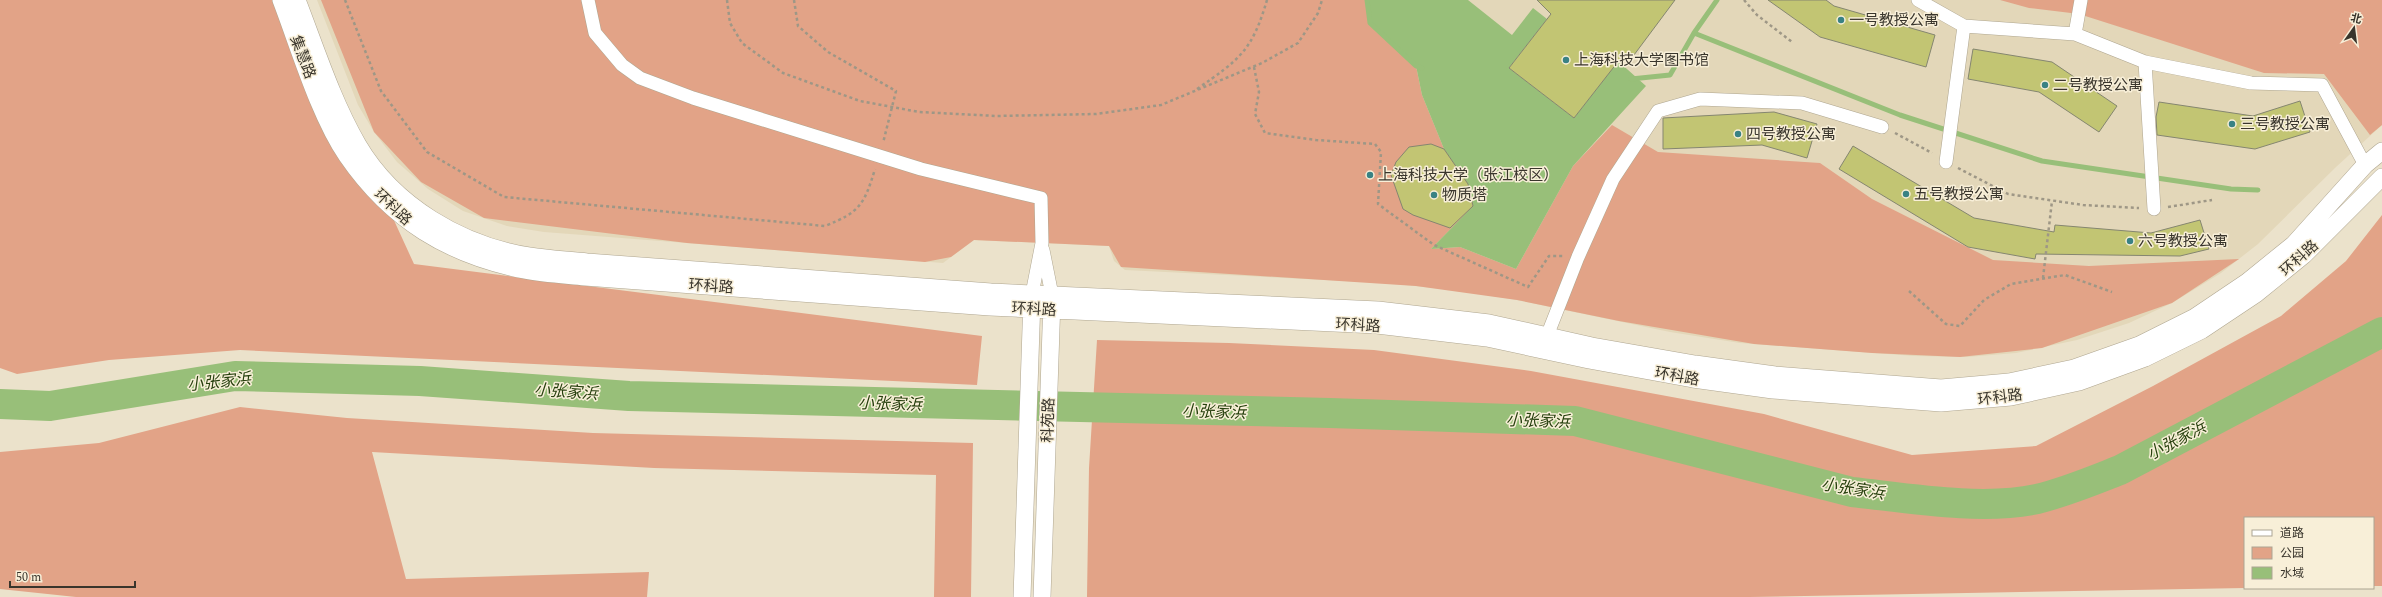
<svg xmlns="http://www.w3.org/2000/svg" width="2382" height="597" font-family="Spectral,'Noto Sans SC',serif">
<rect width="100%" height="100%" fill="#ebe2cb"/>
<path fill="#e3d7b9" d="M317,0H2382V125L2336,167L2258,244L2221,273L2172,303L2129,323L2077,340L2016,353L1967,357L1914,356L1740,343L1670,332L1517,300L1462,291L1386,283L1125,270L1114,261L1109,246L974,240L943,263L544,232L507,226L463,211L428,189L397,162L374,132L358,105Z"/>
<path fill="#e2a387" d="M0,0H293L414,264L982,336L977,385L240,350L109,360L17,374L0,368Z
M321,0H1367L1370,23L1416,66L1422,95L1444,149L1468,184L1473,206L1431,249L1460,247L1516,269L1573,166L1612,125L1658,152L1820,163L1872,199L1993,260L2089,266L2239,259L2172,303L2042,348L1960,357L1872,353L1754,344L1619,321L1517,300L1416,286L1121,267L1109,246L974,240L951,257L925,262L687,243L484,218L421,182L374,132Z
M2000,0H2382V125L2370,135L2324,74L2264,73L2079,14L2029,8Z
M2382,215V586H2373V518H2245V588L1749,597H1087L1089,468L1097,340L1229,343L1374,350L1531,371L1764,414L1912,455L2036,446L2153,386L2281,316L2346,261Z
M240,407L347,418L593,433L973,443L971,597H934L936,475L654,468L372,452L406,579L649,572L647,597H76L0,589V452L99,443Z"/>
<path fill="#98bf79" d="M1367,0H1468L1512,35L1533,8L1547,19L1509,68L1574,118L1618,61L1646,86L1573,166L1516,269L1460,247L1431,249L1473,206L1468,184L1444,149L1422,95L1416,66L1370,23Z"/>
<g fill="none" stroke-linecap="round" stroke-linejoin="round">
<path stroke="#98bf79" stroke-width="5" d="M1367,0L1370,23L1416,66L1422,68
M1694,33L1717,0
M1631,79L1670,75L1694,33L1900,115L2042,161L2231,189L2258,190"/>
<path stroke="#98bf79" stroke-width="30" d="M0,404L50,406L235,376L420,381L629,396L1330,413L1575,421L1852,492C1907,498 1982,511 2037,499C2066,492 2092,481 2120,470L2382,332"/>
</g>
<path fill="#c2c573" stroke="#858670" d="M1537,0H1675L1631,59L1624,54L1574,118L1509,68L1551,14Z
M1768,0H1826L1834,6L1935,35L1926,67L1820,37Z
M1973,49L2052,62L2117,106L2099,132L2039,92L1968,79Z
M2300,101L2310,132L2255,149L2157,135L2156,117L2159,102L2253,116Z
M1774,112L1817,124L1807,158L1762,145L1663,149V118Z
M1431,144L1444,149L1468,184L1473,206L1450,228L1413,215L1403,209L1391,175L1396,162L1409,147Z
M1853,146L1974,218L2054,232L2055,225L2151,233L2200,220L2209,249L2180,256L2036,254L2035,259L1968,247L1839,169Z"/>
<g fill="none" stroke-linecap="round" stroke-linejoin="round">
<g stroke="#afa690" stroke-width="14">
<path id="minor" d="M588,0L595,33L622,65L640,78L693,98L921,169L1041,198L1042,243L1032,294
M1918,0L1964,26L2075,34
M2081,0L2075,34L2145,62L2251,83L2322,85L2365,165
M2145,62L2154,209
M1946,162L1964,26
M1043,250L1052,295
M1547,336L1578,257L1613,179L1658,111L1700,99L1802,103L1882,127"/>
</g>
<g stroke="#afa690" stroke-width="18">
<path id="tertiary" d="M281,0C299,47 319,115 347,156C391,220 448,255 524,270C544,274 565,275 585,277L990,307L1377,325L1487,338L1589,360L1693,379L1773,390L1941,403L2011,397L2079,382L2145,358L2202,330L2256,294L2304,255L2382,177
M297,0C316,49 332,100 358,145C394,206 461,245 529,256C548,259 567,260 587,262L991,292L1378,310L1489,323L1592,346L1695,364L1775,375L1941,388L2009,382L2074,368L2139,345L2195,317L2247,282L2294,244L2365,165L2382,151
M1022,597L1032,298
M1042,597L1052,299"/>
</g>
<path stroke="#9e9786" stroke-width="2.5" stroke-dasharray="3 3" stroke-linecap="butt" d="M345,0L381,91L427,152L504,197L825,226C860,212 864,205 875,169
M727,0L730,23L742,43L783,73L860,101L919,112L997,116L1096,114L1161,105L1262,63L1298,43L1318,13L1322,0
M794,0L798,26L828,52L896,91L883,143
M1744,0L1757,15L1792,42
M1254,67L1259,92L1255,114L1265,133L1316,140L1375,144L1381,152L1378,204L1434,245L1528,287L1549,256H1563
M1197,89C1240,59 1252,51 1267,0
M1895,133L1932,153
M1958,168L2008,194L2083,205L2139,208
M2168,207L2212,200
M2043,278L2052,201
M1909,291L1946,324L1960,326L1984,300L2011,284L2065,275L2112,292"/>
<use href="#minor" stroke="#fff" stroke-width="13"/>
<use href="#tertiary" stroke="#fff" stroke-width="17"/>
</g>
<g fill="#398284" stroke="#f8efd8" stroke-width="1.5">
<circle cx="1841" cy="20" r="4"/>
<circle cx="1566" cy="60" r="4"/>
<circle cx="2045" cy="85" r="4"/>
<circle cx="2232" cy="124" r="4"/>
<circle cx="1738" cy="134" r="4"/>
<circle cx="1370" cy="175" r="4"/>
<circle cx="1906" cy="194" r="4"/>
<circle cx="1434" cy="195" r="4"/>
<circle cx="2130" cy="241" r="4"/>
</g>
<g text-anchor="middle" stroke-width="3" stroke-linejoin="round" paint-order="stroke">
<g font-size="15" fill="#39352c" stroke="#f8efd8" text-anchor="start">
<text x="1849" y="25">一号教授公寓</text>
<text x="1574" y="65">上海科技大学图书馆</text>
<text x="2053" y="90">二号教授公寓</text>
<text x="2240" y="129">三号教授公寓</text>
<text x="1746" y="139">四号教授公寓</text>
<text x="1378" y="180">上海科技大学（张江校区）</text>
<text x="1914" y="199">五号教授公寓</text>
<text x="1442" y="200">物质塔</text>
<text x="2138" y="246">六号教授公寓</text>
</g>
<g font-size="15" fill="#39352c" stroke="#f8efd8">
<text transform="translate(303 57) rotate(69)" y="5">集慧路</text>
<text transform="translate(393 207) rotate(43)" y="5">环科路</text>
<text transform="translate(2299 258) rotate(-42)" y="5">环科路</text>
<text transform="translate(711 286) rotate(4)" y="5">环科路</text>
<text transform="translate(1034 309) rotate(3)" y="5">环科路</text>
<text transform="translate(1358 325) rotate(3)" y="5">环科路</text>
<text transform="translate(1677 376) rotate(10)" y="5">环科路</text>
<text transform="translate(2000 397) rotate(-7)" y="5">环科路</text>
<text transform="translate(1048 420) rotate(-88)" y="5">科苑路</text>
</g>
<g font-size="16" font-style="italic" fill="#27400e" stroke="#f8efd8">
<text transform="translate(219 381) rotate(-6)" y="6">小张家浜</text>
<text transform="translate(566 391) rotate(4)" y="6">小张家浜</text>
<text transform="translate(890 403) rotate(2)" y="6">小张家浜</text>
<text transform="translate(1214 411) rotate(2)" y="6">小张家浜</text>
<text transform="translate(1538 420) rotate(2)" y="6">小张家浜</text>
<text transform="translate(2176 440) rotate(-28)" y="6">小张家浜</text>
<text transform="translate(1853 488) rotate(9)" y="6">小张家浜</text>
</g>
</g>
<rect x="2244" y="517" width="130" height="72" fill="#f8efd8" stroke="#aca593"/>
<rect x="2252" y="530" width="20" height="6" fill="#ffffff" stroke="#aca593"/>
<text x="2280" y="537" font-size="12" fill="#39352c">道路</text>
<rect x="2252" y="547" width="20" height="12" fill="#e2a387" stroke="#aca593"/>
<text x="2280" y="557" font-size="12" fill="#39352c">公园</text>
<rect x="2252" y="567" width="20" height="12" fill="#98bf79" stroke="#aca593"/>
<text x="2280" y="577" font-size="12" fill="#39352c">水域</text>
<g transform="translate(2354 28) rotate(14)" stroke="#f8efd8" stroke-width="3" paint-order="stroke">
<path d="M0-3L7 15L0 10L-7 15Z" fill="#39352c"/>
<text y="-6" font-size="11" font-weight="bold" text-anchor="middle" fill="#39352c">北</text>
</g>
<path d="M10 581v6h125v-6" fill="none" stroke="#39352c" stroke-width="2"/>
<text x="16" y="581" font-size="12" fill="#39352c" stroke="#f8efd8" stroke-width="3" paint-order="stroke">50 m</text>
</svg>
